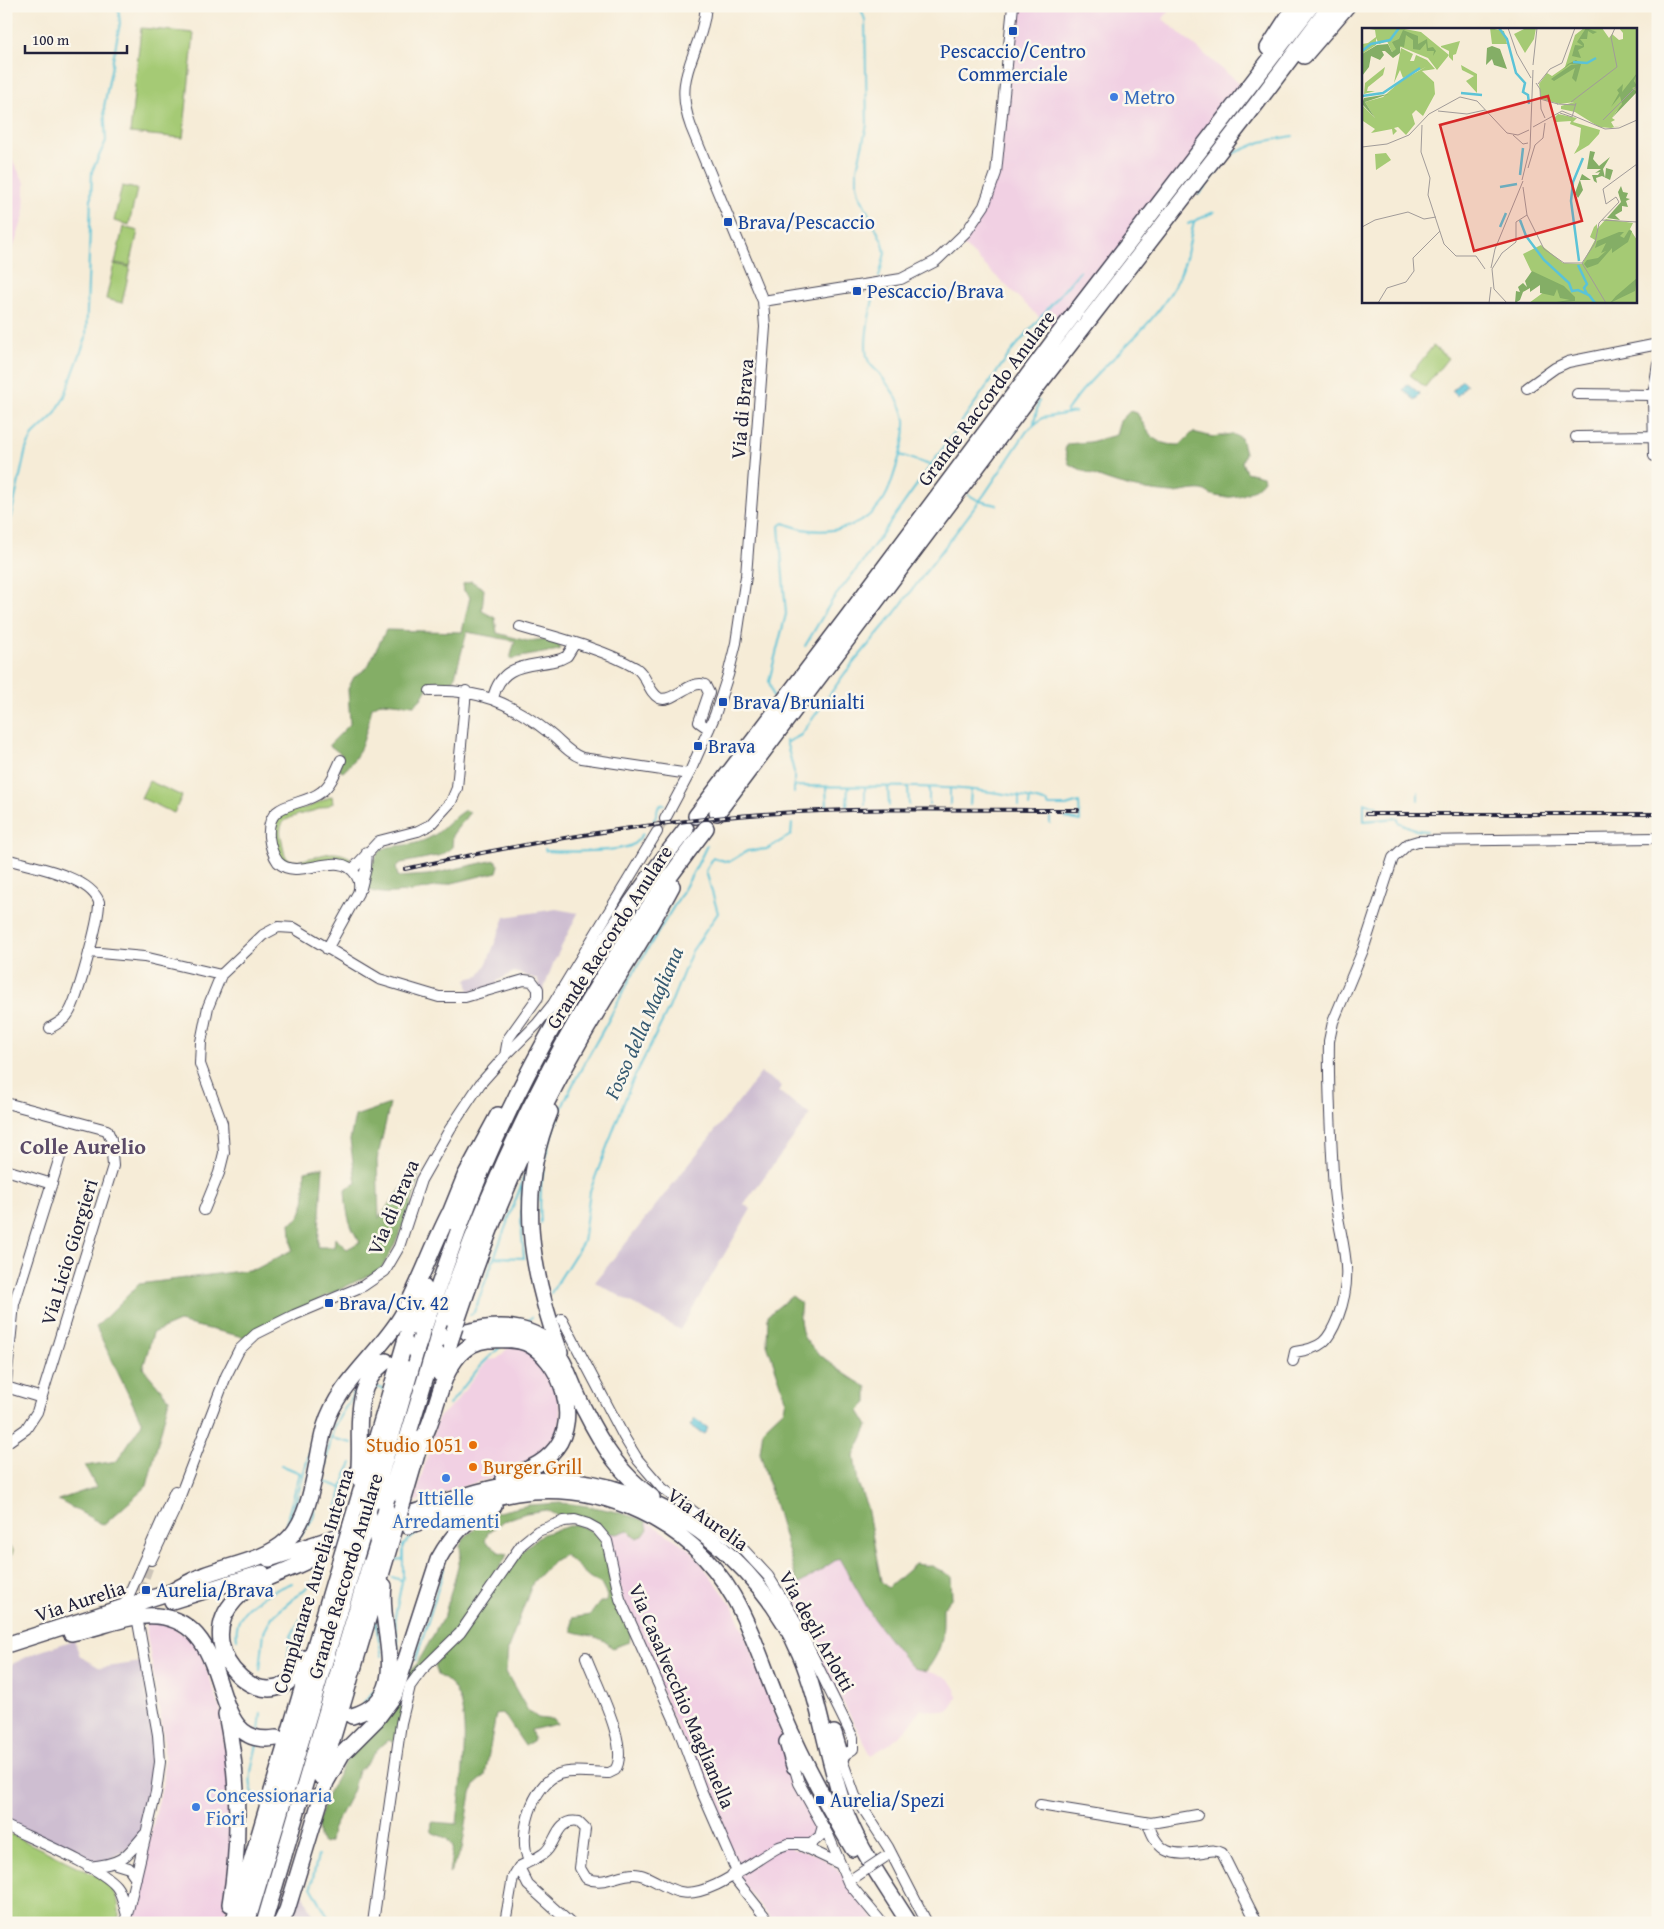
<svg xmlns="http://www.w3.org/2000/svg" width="1664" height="1929" font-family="'Gentium Book Plus',serif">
<rect width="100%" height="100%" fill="#fbf7ec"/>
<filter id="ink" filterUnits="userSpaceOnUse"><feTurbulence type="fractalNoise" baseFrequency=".02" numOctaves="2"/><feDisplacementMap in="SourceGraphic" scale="10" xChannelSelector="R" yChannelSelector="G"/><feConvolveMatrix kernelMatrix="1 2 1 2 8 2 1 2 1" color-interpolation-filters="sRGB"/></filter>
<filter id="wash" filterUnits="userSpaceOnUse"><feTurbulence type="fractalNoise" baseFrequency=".0096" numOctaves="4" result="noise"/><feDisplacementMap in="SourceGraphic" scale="20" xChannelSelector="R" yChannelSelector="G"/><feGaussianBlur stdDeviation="1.12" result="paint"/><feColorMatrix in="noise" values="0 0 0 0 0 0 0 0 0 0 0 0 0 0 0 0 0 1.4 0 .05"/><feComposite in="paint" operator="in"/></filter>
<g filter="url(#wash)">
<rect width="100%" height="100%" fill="#f6ecd7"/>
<path fill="#f1d0e3" d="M1013,6H1172L1163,19L1247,90L1058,335L959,241L967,231L997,164Z
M6,149L25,183L24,215L14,246L6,260Z
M511,1345L521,1347L541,1360L556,1388L561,1414L558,1435L538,1459L497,1476L414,1502L438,1418L455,1403L482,1367L489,1360L497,1359Z
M646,1521L690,1549L733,1606L774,1707L793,1782L819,1826L815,1837L738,1869L622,1599L609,1533L617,1534Z
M839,1557L875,1621L913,1668L944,1676L950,1680L956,1689L957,1698L950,1710L944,1712L921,1709L910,1726L888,1745L871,1755L789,1601L801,1592L798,1585Z
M157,1622L171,1626L198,1644L220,1708L234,1810L227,1906L223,1923H129L164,1779V1739L145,1623Z
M789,1848L816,1854L837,1868L878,1923H774L736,1876L775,1851Z"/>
<path fill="#cebed1" d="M556,909L578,913L553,964L542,994L537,979L514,972L497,981V985L469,992L467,979L479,976L487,963L505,917Z
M761,1073L782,1086L778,1091L810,1115L744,1204L751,1209L680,1330L595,1282Z
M74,1640L80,1656L100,1668L141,1662L155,1744L154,1767L143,1825L138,1837L128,1848L104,1864L87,1862L6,1823V1667L35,1653Z
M300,1887L317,1923H285Z"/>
<path fill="#a5ca74" stroke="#647658" d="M141,28L194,33L183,138L130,133Z
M122,186L137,189L129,225L114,221Z
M123,227L138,231L130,266L115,263Z
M114,264L130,267L122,303L106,299Z
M1433,346L1448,358L1425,387L1410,375Z
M149,781L182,796L174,813L141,798Z
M332,796L333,803C318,812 301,812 286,820C280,824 280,831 281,837C283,843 283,855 288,859C295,865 323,853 333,853C340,853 345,855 351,858L348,865L299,867L284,864L274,844L273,821L287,812L309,807Z
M6,1543L13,1550L6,1579Z
M6,1832L103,1879C117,1890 121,1905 118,1923H6Z"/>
<path fill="#84ae66" stroke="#536850" d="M1130,411L1137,413C1150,434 1151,445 1180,445L1193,432L1213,437L1232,434L1241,438L1245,453L1242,462L1246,472L1263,476L1264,480C1253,494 1234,500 1216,496C1211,496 1207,491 1202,490C1192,489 1181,493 1172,493C1132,490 1104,481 1069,464L1065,450L1067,444L1090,442L1116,435L1120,421Z
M471,581L484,589L482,611L495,618L497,633L527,641L547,639L560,645L559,650L510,659L515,641L467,632L454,680L429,685L421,699L414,705L382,702L372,707C367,730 362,756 343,772L339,770L342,755L329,745L350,724L348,689L354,677L367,668L386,630L462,632L470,597L464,591L463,584Z
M465,810L470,812L453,834L452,848L442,855L401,863L396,867L398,877L428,875L495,860L499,865L497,872C470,878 387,903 368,889C374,827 395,857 431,837C443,831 452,817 465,810Z
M390,1104L377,1160L379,1218L413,1173L419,1172C413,1206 399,1239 381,1269L244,1337L179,1322L153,1333L143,1368L169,1399L147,1486L104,1525L58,1500L96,1487L85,1466L117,1461L142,1423L96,1327L139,1284L256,1269L292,1250L290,1223C309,1217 304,1188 305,1171L323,1167L318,1247H334L335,1238L347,1249L360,1242C348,1226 346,1209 345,1189L356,1183L350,1140L355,1116Z
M792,1296L801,1303C799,1313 800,1325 803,1335C808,1349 852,1380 867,1387V1403L859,1411L868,1426L854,1456L858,1483L867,1507L881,1581L888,1588L915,1564L932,1566L951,1576L952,1597L943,1608C943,1637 944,1647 926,1671L913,1668L899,1652L875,1621L839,1558L798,1585L760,1453L763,1429L784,1409L786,1399L767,1344L768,1315Z
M560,1503C590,1505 617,1511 646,1521L648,1529L643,1536L636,1538L628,1530L617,1534L609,1533L600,1526L577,1519L558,1516L546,1510L526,1513L503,1521L488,1533L485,1541L499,1552L507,1554L504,1561L451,1641L413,1678L394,1743L389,1740C376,1746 370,1763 358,1771L352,1792L332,1830L330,1842L324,1844L319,1837L318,1822L329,1792L344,1764L409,1671L417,1664L445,1614L461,1555L460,1546L464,1538L494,1513L529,1505Z
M576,1524L600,1535L631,1634L629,1642L612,1648C602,1635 586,1636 572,1631V1618L590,1615L600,1602H606L607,1596L601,1584L589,1577L565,1555L553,1561L533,1582L508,1649L506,1672L528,1711L538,1718L554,1720L557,1724L531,1730L534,1740L525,1746L503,1713L496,1714L485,1776L476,1784L471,1793L462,1849L449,1874L453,1846L446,1838L431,1832L432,1822L457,1824C460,1790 473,1719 455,1690C451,1683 445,1679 438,1675L435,1666L437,1661L526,1547L543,1534Z"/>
<path fill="#5bc3d7" stroke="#3e7289" d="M1462,380L1467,384L1457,396L1452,391Z
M1408,384L1420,394L1415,400L1403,390Z
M695,1419L708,1428L704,1434L690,1426Z"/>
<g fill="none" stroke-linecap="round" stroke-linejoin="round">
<path stroke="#5bc3d7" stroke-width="2" d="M860,6L865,20L867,125L857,169V184L859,194L883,243L885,253L879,277
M1199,194L1230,155L1261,142L1293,136
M1188,224L1214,212
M1066,412C1098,363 1154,332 1179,277C1188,259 1189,241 1194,222
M1034,423L1039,401
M900,455L930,465L940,472
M969,495L979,501L997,505
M6,539L26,449L33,435L54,415L64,398L86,338L92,171L106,141L104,107L120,23L118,6
M805,646L833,599L860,565L1011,352L1080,271
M773,697L769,681L786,614L779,526L784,523C816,537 859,533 881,503C889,494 892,480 896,468C901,453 906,436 905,420C903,404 889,386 879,373C876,370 871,366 869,362C861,347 871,307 875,291
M786,741L794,772V793
M786,743L801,735L845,673L894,614L984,495L1027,431L1042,418L1075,412
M794,786C878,788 966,781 1048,803V805
M826,787L827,806
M865,788V805
M888,788L889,806
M908,788L909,805
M929,788V805
M1418,792V800
M950,805V789
M970,805L971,790
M847,806L848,787
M1019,806V795
M1029,806L1030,798
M1049,806H1066L1079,802L1080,821L1066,818
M1377,806L1364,803V821L1398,818V822L1416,830L1427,831
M656,813L659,806L664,804
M654,820L656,815
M1050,823V818
M545,849L546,851C562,852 619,852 632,845C636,843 640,837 643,834
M541,1223C534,1142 571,1088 608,1021C617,1004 625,987 635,970C659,929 687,889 707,845
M495,1257L524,1258L521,1225L522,1187
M551,1293L583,1242L590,1191L631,1084L669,1008L692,951L718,913L706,871L713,858L729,862L747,851L767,849L791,835L792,823
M470,1315L474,1312L526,1172
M524,1324L532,1317
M373,1386L383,1389
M449,1405L481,1365L500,1347
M331,1438L352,1443
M281,1465L300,1473
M321,1480L342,1488
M286,1523L300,1473
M333,1527L345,1477L352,1463
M288,1528L318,1423
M300,1537L313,1518L334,1426L356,1390
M242,1555L272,1542
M395,1560L402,1559
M392,1577L401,1580
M375,1619L382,1656
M237,1639C232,1607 268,1593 292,1583
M290,1640L302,1644
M399,1658L395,1617L403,1576V1545L417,1533
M416,1660L444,1569
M286,1669L291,1636L301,1618
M260,1670L264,1632L272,1617L312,1583L322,1565
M364,1702L377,1688
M259,1730L261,1713
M257,1800C244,1785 254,1761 257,1744
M318,1855L311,1887L332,1923"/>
</g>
</g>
<g filter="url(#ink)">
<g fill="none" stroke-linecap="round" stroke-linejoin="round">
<path stroke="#ccc4b8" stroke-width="10" stroke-dasharray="10 5" stroke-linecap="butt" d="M657,832L665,819
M138,1606L140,1590L151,1560"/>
<g stroke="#424052" stroke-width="12">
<path id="minor" d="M763,301L901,279L936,261L967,231L984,206L996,173L1013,6
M1527,388L1555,368L1568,362L1658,344
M1577,394L1653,395
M1576,437L1654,436
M1654,456L1653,395L1658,364
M520,627C558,638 601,648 636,668C647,675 648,692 659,698C672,704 690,679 705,685L709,693L699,722L709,729
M430,691C478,689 510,702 548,732C560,741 568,753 582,758L689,774
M493,698C502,660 532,668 561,659L567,656L575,643
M665,819L689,774L715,715L728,675L736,643L746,576L765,327L763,301L691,127C671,73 702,55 706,6
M6,859C31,866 90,876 99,902C100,918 77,1002 68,1014C64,1021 56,1024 50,1028
M352,870L379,841L418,831L430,825L451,802L457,788L466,691
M361,888L366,868L367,852
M327,949L358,893C360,887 360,881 356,875C339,847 298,883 278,862C273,855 270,845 269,837C266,799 301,808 321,792C331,785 336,771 341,760
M89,952L144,957L221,975
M6,1103L107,1130L111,1139L113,1166L37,1412L26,1429L6,1443
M6,1170L52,1184
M204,1210L219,1173L224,1153L222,1123L200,1064L201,1042L208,1007L221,975L263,935L278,927L294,928L379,979L439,997H465L524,980L532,981L538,989V997L508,1039L505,1056
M562,1319L624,1437L638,1460L662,1488L742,1548L768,1576L793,1616L853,1738V1749L841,1757L855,1796L888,1847L927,1923
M1293,1361L1295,1352C1322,1348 1328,1342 1338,1317C1357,1267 1338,1238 1334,1190C1331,1141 1328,1090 1329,1041L1333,1022L1363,950L1393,858L1408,844L1418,841L1658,838
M6,1383L14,1304L60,1157
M6,1387L42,1398
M151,1560L175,1509L226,1376L239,1350L256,1334L294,1315L363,1286L385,1271L399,1247L421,1180L450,1129L480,1084L505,1056L537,1024L553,1004L657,832
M123,1608L175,1491
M794,1766L799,1783L829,1837L848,1882L882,1923
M1040,1805L1151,1823L1197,1815
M1148,1823C1158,1855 1172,1856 1203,1852C1210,1851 1215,1849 1222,1853L1257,1923
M6,1826C32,1839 99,1866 116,1886C122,1893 124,1906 127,1915
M802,1846L840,1864
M529,1861C517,1837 532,1784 559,1774C574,1769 593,1773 609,1773L615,1770C631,1748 595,1682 586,1657
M116,1864L129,1868L136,1878
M88,1867C120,1864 124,1860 144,1835
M732,1875L770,1923
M125,1923L156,1792L160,1762L158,1735L138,1622
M373,1923L401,1723L410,1686L421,1671L460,1633L522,1544L538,1531L564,1521L575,1520L588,1524L597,1529L607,1541L620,1599L679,1730L702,1792L737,1872
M505,1923L513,1877L519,1867
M570,1923L528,1885L519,1867C526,1863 536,1859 543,1854C557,1845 555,1818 578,1822L585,1829L580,1868L586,1878C603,1886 617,1874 634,1874C649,1874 664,1889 680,1892C711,1898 752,1861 779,1847L788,1844H811L820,1836L823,1826"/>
</g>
<g stroke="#424052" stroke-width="18">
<path id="highway" d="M1268,48L1295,6
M1304,56L1347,6
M717,813L1040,383L1257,103L1330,6
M696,816L848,616L1058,335L1311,6
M550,1112C516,1194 531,1272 560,1352
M446,1223L465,1176L498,1115
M455,1327C487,1230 526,1135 577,1046C607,992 643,941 672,886
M439,1332C500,1144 586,984 706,828
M467,1332C503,1322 543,1325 563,1362C571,1378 576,1395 585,1411C602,1445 621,1475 652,1497
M421,1337C440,1281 459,1225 482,1170C534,1049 604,933 686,829
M405,1342L424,1287
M440,1374L450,1342
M419,1446C437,1418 437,1380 459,1355C468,1346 476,1341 488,1340C502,1340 513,1338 526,1343C561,1359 580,1417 556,1448C543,1465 523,1472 503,1478
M358,1478C364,1435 347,1391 386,1361
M403,1502L422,1437
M386,1509L435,1346
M412,1513C458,1498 503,1481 552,1480C655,1478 761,1561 800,1654C822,1706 827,1765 848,1818C863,1855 888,1889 909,1923
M369,1515L416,1352
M352,1521L400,1359
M408,1526C443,1515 480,1499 516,1493C601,1480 690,1521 733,1596C754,1633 766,1675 783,1714C803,1761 827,1805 853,1849
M269,1559L336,1537
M173,1591C183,1585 193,1580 204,1575C230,1565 266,1560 287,1540C314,1515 315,1459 325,1426C338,1383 378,1355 401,1317C420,1284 432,1247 449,1214
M172,1601L262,1573
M71,1633C98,1629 131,1613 157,1616C241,1624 201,1751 276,1738
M6,1645L183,1588
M303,1658C278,1734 185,1653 235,1600C258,1575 293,1572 319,1554
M226,1714C239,1778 241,1840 230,1904
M352,1716C416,1698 377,1629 384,1586
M834,1733L841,1757
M787,1742L794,1766
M321,1777L390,1545
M233,1923L340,1561
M247,1923L356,1557
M264,1923L377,1540
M281,1923L287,1910L326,1782L342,1754L376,1720L394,1696L438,1560C451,1536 468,1516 494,1506"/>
</g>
<use href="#minor" stroke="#fff" stroke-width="10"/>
<use href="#highway" stroke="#fff" stroke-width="15"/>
<g stroke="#22223b" stroke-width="4">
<path id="rail" d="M1366,814H1658
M405,869C524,843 643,822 764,814C868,807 973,810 1078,810"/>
</g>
<use href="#rail" stroke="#fbf7ec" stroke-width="2" stroke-dasharray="5.5" stroke-linecap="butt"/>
<g stroke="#424052" stroke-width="12" stroke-linecap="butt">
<path id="minor-bridge" d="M855,1877L885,1857"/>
</g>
<g stroke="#424052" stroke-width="18" stroke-linecap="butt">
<path id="highway-bridge" d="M450,1342L455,1327
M435,1346L439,1332
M416,1352L421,1337
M400,1359L405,1342
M377,1540L386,1509
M390,1545L403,1502
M356,1557L369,1515
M340,1561L352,1521"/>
</g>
<use href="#minor-bridge" stroke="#fff" stroke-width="10"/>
<use href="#highway-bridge" stroke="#fff" stroke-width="15"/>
</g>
</g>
<g fill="#1a4fb4" stroke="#fbf7ec" stroke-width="2">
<rect x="1008" y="26" width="10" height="10" rx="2.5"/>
<rect x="723" y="217" width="10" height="10" rx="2.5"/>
<rect x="852" y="286" width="10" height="10" rx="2.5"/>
<rect x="718" y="697" width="10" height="10" rx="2.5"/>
<rect x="693" y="741" width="10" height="10" rx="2.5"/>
<rect x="324" y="1298" width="10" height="10" rx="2.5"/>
<rect x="141" y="1585" width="10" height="10" rx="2.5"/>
<rect x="815" y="1795" width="10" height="10" rx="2.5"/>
</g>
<g fill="#3f7fe0" stroke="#fbf7ec" stroke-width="2">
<circle cx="1114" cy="97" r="5"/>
<circle cx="446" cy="1478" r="5"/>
<circle cx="196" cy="1807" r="5"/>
</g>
<g fill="#e8710a" stroke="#fbf7ec" stroke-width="2">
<circle cx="473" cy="1445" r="5"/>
<circle cx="473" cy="1467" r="5"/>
</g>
<g text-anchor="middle" stroke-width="5" stroke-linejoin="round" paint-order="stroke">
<g font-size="20" fill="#164399" stroke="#fbf7ec" text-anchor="start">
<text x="1013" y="58" text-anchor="middle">Pescaccio/Centro<tspan x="1013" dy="23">Commerciale</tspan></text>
<text x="738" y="229">Brava/Pescaccio</text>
<text x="867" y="298">Pescaccio/Brava</text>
<text x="733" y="709">Brava/Brunialti</text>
<text x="708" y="753">Brava</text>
<text x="339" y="1310">Brava/Civ. 42</text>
<text x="156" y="1597">Aurelia/Brava</text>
<text x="830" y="1807">Aurelia/Spezi</text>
</g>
<g font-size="20" fill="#366cbe" stroke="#fbf7ec" text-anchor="start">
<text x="1124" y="104">Metro</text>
<text x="446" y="1505" text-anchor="middle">Ittielle<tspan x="446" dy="23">Arredamenti</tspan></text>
<text x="206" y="1802">Concessionaria<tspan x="206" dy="23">Fiori</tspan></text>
</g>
<g font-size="20" fill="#22223b" stroke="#fbf7ec">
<text transform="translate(986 398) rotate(-53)" y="7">Grande Raccordo Anulare</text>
<text transform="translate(742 409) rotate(-85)" y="7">Via di Brava</text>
<text transform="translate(609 937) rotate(-57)" y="7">Grande Raccordo Anulare</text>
<text transform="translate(393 1207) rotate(-67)" y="7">Via di Brava</text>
<text transform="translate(69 1252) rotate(-73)" y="7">Via Licio Giorgieri</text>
<text transform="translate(708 1519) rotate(35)" y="7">Via Aurelia</text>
<text transform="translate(345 1576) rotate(-73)" y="7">Grande Raccordo Anulare</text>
<text transform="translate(313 1581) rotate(-73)" y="7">Complanare Aurelia Interna</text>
<text transform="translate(80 1601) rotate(-18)" y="7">Via Aurelia</text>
<text transform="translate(817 1631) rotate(61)" y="7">Via degli Arlotti</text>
<text transform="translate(682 1696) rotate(67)" y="7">Via Casalvecchio Maglianella</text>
</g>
<g font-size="20" fill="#c56008" stroke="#fbf7ec" text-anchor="end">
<text x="463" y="1452">Studio 1051</text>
<text x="483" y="1474" text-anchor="start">Burger Grill</text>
</g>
<g font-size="21" font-style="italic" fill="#365a72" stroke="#fbf7ec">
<text transform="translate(644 1023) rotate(-66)" y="7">Fosso della Magliana</text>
</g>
<g font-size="22" font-weight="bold" fill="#5a4a67" stroke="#fbf7ec">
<text x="83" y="1154">Colle Aurelio</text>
</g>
</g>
<g transform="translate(1362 28)">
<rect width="275" height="275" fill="#f6ecd7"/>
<path d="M2,0H36L31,10L37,0L59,4L87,27L75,42L66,30L39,19L30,24L25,13L17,16L14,10V17L0,26V16L6,15L14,9L13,2ZM128,0L142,3L145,16H130ZM164,0H174L172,11L163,25L152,6ZM222,0H240L247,10L250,6L257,12L261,11V5L257,0H275V62L254,84L250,90L253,92L249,94L252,99L261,97L249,100L237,99L213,84L199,81V78L212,74L198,76L179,71L177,56L185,45L190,48L203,39L213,7ZM98,13L94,26L91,27V33L87,29V23L79,19V18ZM39,20L51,26L48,33H52L54,27L65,32L73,41L60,43L72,54L73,66L61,88L54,82L50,86L53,96L44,107L36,99L32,100L35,103L31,107L30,101L9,105L13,101L1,93L0,77L13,90L3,74L21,69L40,52L64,39L41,50L38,42L32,55ZM99,37L115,46V65L104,53L112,48L100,42ZM23,39L21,47L6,59L5,63H13L2,66L3,55ZM196,86L215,90L211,94L238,102L237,106L227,117L212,126L217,117L219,100L208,96L209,93L194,94L192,90ZM24,125L29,132L14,142L13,126ZM244,191L271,195L268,201L275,212V275H167L182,264L183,252L169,243L161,226L179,217L201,235L220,236L233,212L228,209L232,199L235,196V201Z" fill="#a5ca74"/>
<path d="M224,0L235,4L231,6L226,3L225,11H218L222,16V19L216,22L219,30L210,28L213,17L221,18L215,14ZM41,2L56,8V16L65,11L66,20L71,19L74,23L71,28L72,23H65L64,15L58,22L51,21V12L44,7L42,19L38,18V25L31,30L23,23H20L22,27L18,32L9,28L7,39L0,48V26L15,17L26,16L30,24L34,21L30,14L37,11ZM130,18L138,21L145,41L132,37L130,31L124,37L125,20ZM214,32L219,36L214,54L210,50L213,40L192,53L189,51L209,37H217L208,36L200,42L206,36ZM275,45L272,53L275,58L270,60L275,64L250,90L260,76L258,68L249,79L257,65L255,62L261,56L260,64ZM27,66L3,74L13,90L0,76L2,70ZM228,123L233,124L231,131L237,138L248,129L241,141L243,150L244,140L251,142L248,152L240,148L234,150L235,155L232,153L230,147H236L238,144L233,145L239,141H225ZM220,146L229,152H218L221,162L216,170L213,165ZM259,158L261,164L266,165L264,170L268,171L264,173L266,179L260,178V183L253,187L258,192L245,190L259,174L256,164ZM267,202L270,203L266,214L250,225V220L236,236L225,240L222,236L225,232L236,230L244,223L239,225L244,215L233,220L235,213L257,204H262L258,208L262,210ZM170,243L202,258L213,269V273L188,275L208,272L198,270L195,261L192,268L178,265V257L168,264V260L161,264L158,272L153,275L154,263L158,264L156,259L161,255L165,259L163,253ZM275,250L273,263L248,275L254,268Z" fill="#84ae66"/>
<path fill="none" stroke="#5bc3d7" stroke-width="2.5" d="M137,0L145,11L154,45L163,55L161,64L166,67L167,76M0,23L9,16L28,12L37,0M211,34L225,35L234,30M99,65L120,67M0,68L21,65L58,40M158,147L161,120M138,159L155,156M158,192L164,208L182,232L207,255L210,263L216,262L227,267L233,275M138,199L144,185M217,233L209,173L211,154L221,130M216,237L225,256L222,260L225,266"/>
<path fill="none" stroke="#a19b99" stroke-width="1" d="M146,0L155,26L169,50M171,37L175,0M174,55L178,61L179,81L183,90M176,56L188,41L200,35L213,0M178,71L196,76M209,74L255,39L249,9L253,0M195,76L214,77M76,83L105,86L123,82M198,85L210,89L214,75M241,92L275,58M60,97L59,124L68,150L66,167L82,216L94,228H114L123,241M171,99L200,83L243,101L257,100L275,92M151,107L161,116L166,115M0,119L25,116L47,107L67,86L98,69L115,73L145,105L156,107L167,102M166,140L173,117L181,110L183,95M160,152L168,120L171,42M161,159L165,187L182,221L202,235H220L244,275M240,192L275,194M0,199L13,192L46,184L62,191L74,189M220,235L233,215L237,195L257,174L254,169L244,176L241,161L275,136M129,240L133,221L161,153M130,241L140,225L154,214V194L165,187M130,241L132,261L145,275M16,275L25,260L44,254L52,243L51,230L78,203M127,275L129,259"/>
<path fill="#d62828" fill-opacity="0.15" stroke="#d62828" stroke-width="2.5" d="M186,68L220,193L112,223L78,97Z"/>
<rect width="275" height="275" fill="none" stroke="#22223b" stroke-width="2.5"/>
</g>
<rect width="1664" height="1929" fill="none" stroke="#fbf7ec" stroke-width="25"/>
<path d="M25 45v8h102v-8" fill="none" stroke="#22223b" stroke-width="2.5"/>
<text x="32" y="45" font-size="15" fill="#22223b" stroke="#fbf7ec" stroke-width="4" paint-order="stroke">100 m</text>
</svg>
